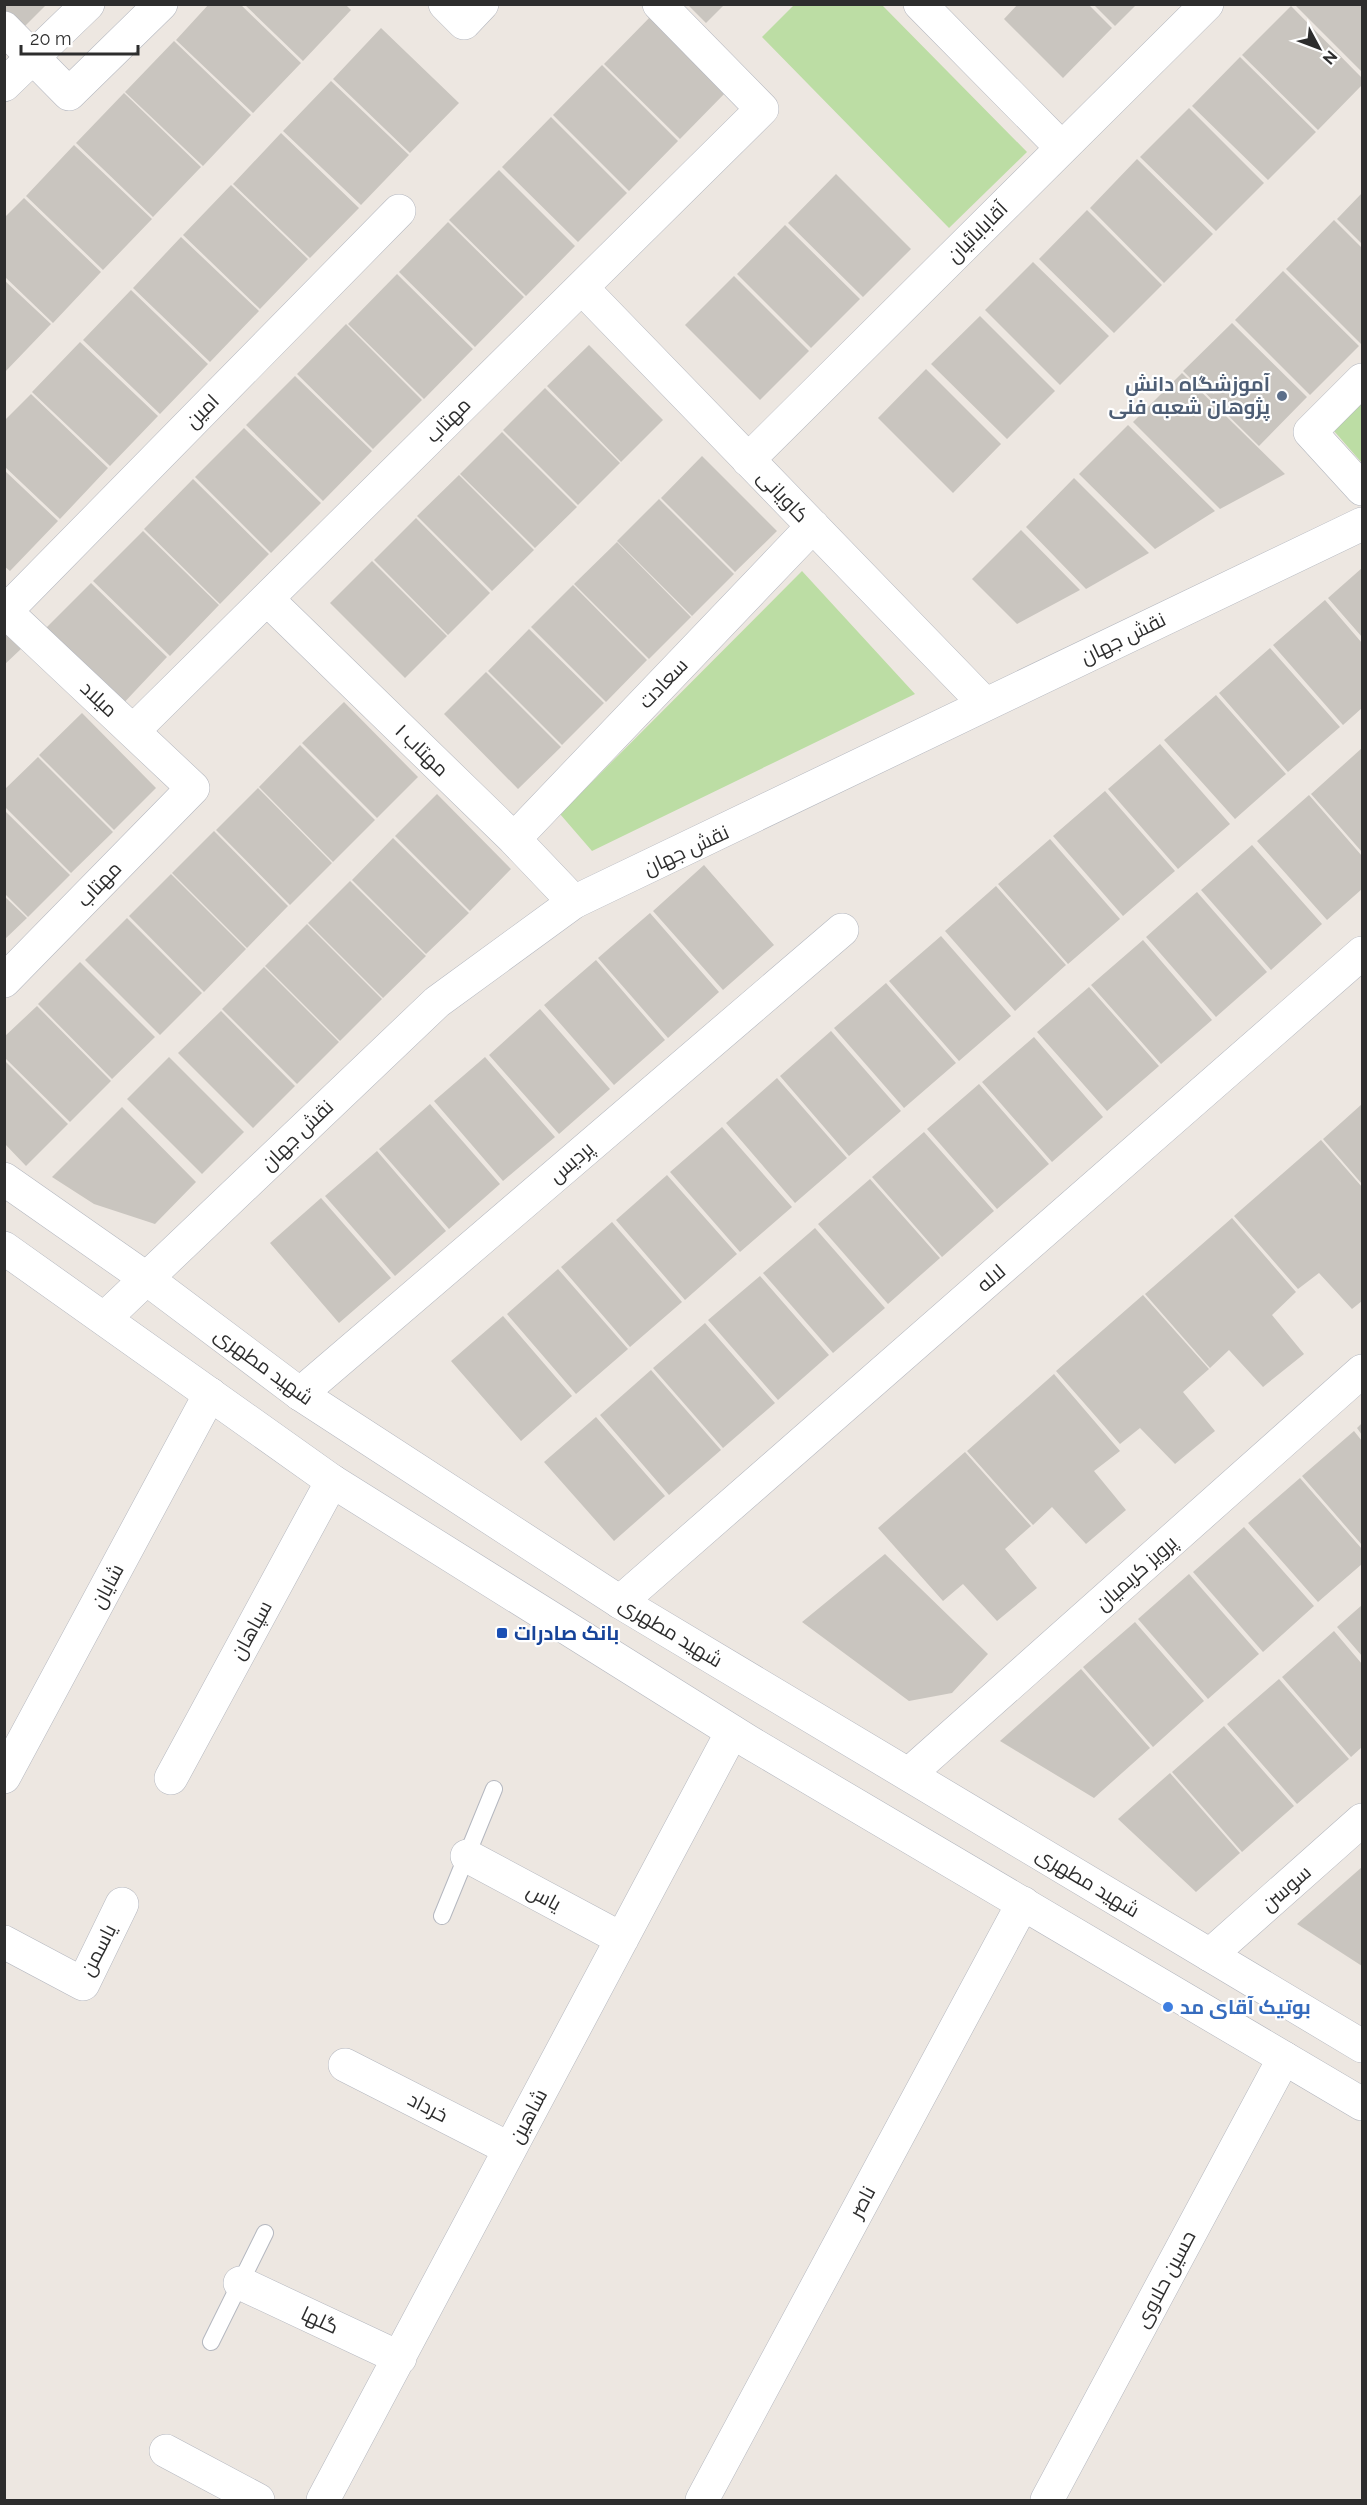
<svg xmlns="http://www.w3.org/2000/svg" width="1367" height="2505" font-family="Raleway,Cairo,sans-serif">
<rect width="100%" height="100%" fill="#ede7e1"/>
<path fill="#bcdda4" d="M795,4L882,5L1027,152L949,228L762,37Z
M1362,403V463L1334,431Z
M802,571L915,694L592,851L560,814Z"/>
<path fill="#c9c5bf" d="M4,4H47L21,30L4,13Z
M209,4H240L301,63L253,113L176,40Z
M244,4H345L351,10L303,61Z
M687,4H725L706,23Z
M1018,4H1088L1112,28L1063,78L1004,19Z
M1093,4H1137L1115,26Z
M1294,4H1362V72Z
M1291,6L1362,78V85L1318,130L1242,55Z
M653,14L729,89L680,139L604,64Z
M381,28L459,103L410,153L333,79Z
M174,41L251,115L203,166L125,92Z
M1240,57L1316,132L1268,180L1192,106Z
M602,65L678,141L629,191L553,115Z
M331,81L409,155L361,205L283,131Z
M124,93L201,167L153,217L76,143Z
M1189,108L1264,183L1216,231L1140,157Z
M551,117L627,193L578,242L502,167Z
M281,133L359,208L310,258L233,184Z
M74,145L152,219L103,270L26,196Z
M1137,159L1213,234L1164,283L1090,208Z
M499,170L575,246L526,296L449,220Z
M836,174L911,249L863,297L788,223Z
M231,185L308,259L260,309L183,235Z
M1362,193V244L1337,219Z
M24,198L101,272L53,323L4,276V218Z
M1087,210L1162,285L1114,333L1039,259Z
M1334,220L1362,248V345L1286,269Z
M448,222L524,297L475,347L399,272Z
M785,225L860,299L811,348L737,274Z
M181,237L259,311L210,362L133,288Z
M1033,262L1109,336L1060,385L985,310Z
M1283,271L1359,346L1310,395L1235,320Z
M397,274L473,349L424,399L348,324Z
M734,276L809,351L760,400L685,325Z
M4,280L51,324L4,373Z
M131,290L208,364L160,414L83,340Z
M980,316L1055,391L1007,439L931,364Z
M1232,323L1307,397L1259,446L1183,371Z
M346,324L422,400L373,449L297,374Z
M80,342L158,416L110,466L32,392Z
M589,345L663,420L621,462L547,386Z
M926,369L1001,444L953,493L878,418Z
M1182,373L1285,474L1220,509L1133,422Z
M295,376L372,451L323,501L246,425Z
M545,388L620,463L578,505L503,430Z
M31,394L108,468L60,519L4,466V421Z
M1128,425L1215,511L1155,549L1079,474Z
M244,428L321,503L271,553L195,477Z
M502,432L577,507L535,548L460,474Z
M702,456L777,531L735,572L661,498Z
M4,470L58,521L10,571L4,566Z
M459,475L534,550L492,591L417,516Z
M1074,478L1149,553L1086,589L1026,527Z
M193,479L269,554L220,604L144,529Z
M659,499L734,574L692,616L617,541Z
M416,518L490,593L448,635L374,560Z
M1021,530L1080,590L1017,624L972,579Z
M143,531L219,605L170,656L93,581Z
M617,542L691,617L649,659L574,584Z
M372,561L447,636L405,678L330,603Z
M1362,568V637L1328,598Z
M91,583L167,657L119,708L42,632Z
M573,585L647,660L606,702L531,627Z
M1325,600L1362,643V708L1343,725L1273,645Z
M529,629L604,703L562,745L488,671Z
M4,631L22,648L4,665Z
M1270,648L1340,727L1288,772L1219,693Z
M486,672L561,747L518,789L444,714Z
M1216,695L1286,774L1235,819L1164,740Z
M344,702L418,777L377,818L302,743Z
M82,713L156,788L114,830L39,755Z
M1160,744L1230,824L1178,869L1108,789Z
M300,745L375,820L333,862L259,787Z
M1362,748V852L1311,794Z
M38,757L113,832L71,873L4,806V790Z
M258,788L332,863L290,905L216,830Z
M1105,791L1175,871L1123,916L1053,836Z
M437,794L511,869L470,911L395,836Z
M1309,795L1362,856V889L1327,920L1257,841Z
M4,810L70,875L28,917L4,893Z
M214,831L288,906L247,948L172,873Z
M393,838L469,913L426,954L352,880Z
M1050,839L1120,919L1068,964L998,884Z
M1252,845L1322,924L1271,970L1201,890Z
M704,865L774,945L723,990L653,911Z
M171,874L246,949L204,992L129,916Z
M350,881L426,956L383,998L308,923Z
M996,886L1066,965L1015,1011L945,931Z
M1197,892L1267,972L1216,1017L1146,937Z
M4,896L27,918L4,940Z
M650,913L719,992L668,1038L598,958Z
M127,918L202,993L160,1035L85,960Z
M307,924L382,999L340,1041L265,966Z
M941,936L1011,1016L959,1061L889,981Z
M1143,940L1212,1020L1161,1064L1091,985Z
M596,960L665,1040L614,1085L544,1005Z
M80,962L155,1037L112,1079L38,1004Z
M264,967L339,1042L297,1084L222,1009Z
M886,983L956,1063L904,1108L834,1028Z
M1089,987L1159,1066L1107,1111L1037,1032Z
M37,1006L111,1081L70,1122L4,1057V1037Z
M540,1009L610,1089L559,1134L489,1055Z
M221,1011L295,1086L253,1128L178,1053Z
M831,1031L901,1111L849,1156L780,1076Z
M1034,1037L1103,1117L1052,1162L982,1082Z
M169,1057L244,1132L202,1174L127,1099Z
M485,1057L555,1137L503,1181L434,1101Z
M5,1061L68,1124L26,1166L5,1144Z
M777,1078L847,1158L795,1203L726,1123Z
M979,1084L1049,1164L997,1209L927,1129Z
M430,1104L500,1184L449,1229L379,1149Z
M1362,1104V1184L1323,1139Z
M122,1107L196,1182L155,1224L94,1204L52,1177Z
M722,1127L792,1207L740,1252L670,1172Z
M924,1132L994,1211L942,1257L872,1177Z
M1321,1140L1362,1187V1301L1352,1309L1319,1273L1298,1289L1234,1216Z
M377,1151L446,1231L395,1276L325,1196Z
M667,1175L737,1254L685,1300L616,1220Z
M870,1179L940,1258L888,1304L818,1224Z
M321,1198L391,1278L339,1323L270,1243Z
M1232,1218L1296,1292L1272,1315L1304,1354L1263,1387L1229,1350L1210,1368L1145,1294Z
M612,1222L682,1302L630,1347L561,1267Z
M815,1228L885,1308L833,1353L763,1273Z
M558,1269L628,1349L576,1394L507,1314Z
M760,1276L829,1355L778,1400L708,1320Z
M1143,1295L1209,1369L1183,1392L1215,1431L1175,1464L1140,1428L1120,1444L1056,1371Z
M503,1316L572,1396L521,1441L451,1361Z
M705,1323L775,1403L723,1448L653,1368Z
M651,1370L721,1450L669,1495L600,1415Z
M1054,1374L1120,1451L1094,1471L1126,1510L1086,1544L1052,1507L1033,1525L967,1451Z
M596,1417L665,1496L614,1541L544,1462Z
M1362,1423V1435L1357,1428Z
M1354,1431L1362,1441V1545L1302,1476Z
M965,1452L1031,1526L1005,1549L1037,1588L997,1621L963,1584L943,1601L878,1528Z
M1300,1478L1362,1549V1564L1318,1602L1248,1523Z
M1244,1527L1314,1606L1263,1652L1193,1572Z
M885,1554L988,1654L952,1693L909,1701L802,1622Z
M1189,1574L1259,1654L1208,1699L1138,1619Z
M1362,1605V1656L1337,1627Z
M1135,1622L1204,1701L1153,1747L1083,1667Z
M1334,1631L1362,1664V1747L1351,1757L1282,1677Z
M1081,1669L1150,1748L1094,1798L1000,1741Z
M1279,1679L1349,1759L1297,1804L1227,1724Z
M1224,1726L1294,1806L1242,1852L1172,1772Z
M1170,1773L1240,1853L1196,1892L1118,1819Z
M1362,1867V1966L1297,1924Z"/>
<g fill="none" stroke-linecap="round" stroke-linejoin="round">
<g stroke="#b4b7bf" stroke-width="18">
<path id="service" d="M442,1916L494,1789
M211,2342L265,2233"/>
</g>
<g stroke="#b4b7bf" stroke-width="34">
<path id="minor" d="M445,4L464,23L482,4
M920,4L1062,148
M4,28L69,94L161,4
M4,85L88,4
M582,288L985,704
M1362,380L1310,432L1362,489
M748,460L1207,4
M267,599L514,839L574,902
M4,610L193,788L4,981
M6,611L399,211
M133,731L762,109L659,4
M514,839L813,526
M300,1394L842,930
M620,1602L1362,953
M909,1774L1362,1371
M4,1777L210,1394
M171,1778L332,1481
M467,1856L622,1939
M4,1942L83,1984L122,1904
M1210,1955L1362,1820
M345,2065L510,2149
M240,2283L400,2358
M166,2451L258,2500
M323,2500L732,1732
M702,2500L1023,1903
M1047,2500L1284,2058"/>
</g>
<g stroke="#b4b7bf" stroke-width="34">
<path id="tertiary" d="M105,1318L437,1002L574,902L1362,524"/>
</g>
<g stroke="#b4b7bf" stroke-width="34">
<path id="secondary" d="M4,1179L147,1279L300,1394L620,1602L1362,2046
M4,1248L332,1481L749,1742L1362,2104"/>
</g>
<use href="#service" stroke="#fff" stroke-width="16"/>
<use href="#minor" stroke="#fff" stroke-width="33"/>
<use href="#tertiary" stroke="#fff" stroke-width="33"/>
<use href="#secondary" stroke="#fff" stroke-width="33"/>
</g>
<circle fill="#5c6f8a" stroke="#fff" stroke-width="2" cx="1282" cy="396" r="6"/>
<rect fill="#1a4fb4" stroke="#fff" stroke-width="2" x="496" y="1627" width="12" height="12" rx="3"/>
<circle fill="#3f7fe0" stroke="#fff" stroke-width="2" cx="1168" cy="2007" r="6"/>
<g text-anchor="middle" stroke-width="4.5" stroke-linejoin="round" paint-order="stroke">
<g font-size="20" fill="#2d2d2d" stroke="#fff">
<text transform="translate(977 232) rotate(-45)" y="7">آقابابائیان</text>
<text transform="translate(202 411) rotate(-45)" y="7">امین</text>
<text transform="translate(448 420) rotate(-45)" y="7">مهتاب</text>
<text transform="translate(783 496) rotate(46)" y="7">کاویانی</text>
<text transform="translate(1123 638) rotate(-26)" y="7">نقش جهان</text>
<text transform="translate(663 683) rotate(-46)" y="7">سعادت</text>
<text transform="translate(99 699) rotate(43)" y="7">میلاد</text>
<text transform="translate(422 750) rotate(44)" y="7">مهتاب ۱</text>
<text transform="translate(686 850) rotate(-25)" y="7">نقش جهان</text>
<text transform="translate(99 884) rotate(-46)" y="7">مهتاب</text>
<text transform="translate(297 1135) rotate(-44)" y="7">نقش جهان</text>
<text transform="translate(571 1162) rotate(-41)" y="7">پردیس</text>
<text transform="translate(991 1278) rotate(-41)" y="7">لاله</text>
<text transform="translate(264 1366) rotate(36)" y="7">شهید مطهری</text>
<text transform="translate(1136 1573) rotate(-42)" y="7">پرویز کریمیان</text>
<text transform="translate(107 1586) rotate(-62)" y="7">شایان</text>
<text transform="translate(251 1630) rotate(-61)" y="7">سپاهان</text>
<text transform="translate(671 1632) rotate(31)" y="7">شهید مطهری</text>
<text transform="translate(1088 1882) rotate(31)" y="7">شهید مطهری</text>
<text transform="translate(1286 1888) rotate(-41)" y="7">سوسن</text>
<text transform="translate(544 1897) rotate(28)" y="7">یاس</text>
<text transform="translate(98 1950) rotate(-63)" y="7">یاسمن</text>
<text transform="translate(428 2107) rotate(27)" y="7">خرداد</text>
<text transform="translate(528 2116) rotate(-62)" y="7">شاهین</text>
<text transform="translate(862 2202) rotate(-62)" y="7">ناصر</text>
<text transform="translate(1165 2279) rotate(-62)" y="7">حسین حلاوی</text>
<text transform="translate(320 2320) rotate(25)" y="7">گلها</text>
</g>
<g font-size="20" font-weight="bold" fill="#4e5e75" stroke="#fff" text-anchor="end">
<text x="1270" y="391">آموزشگاه دانش<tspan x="1270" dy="23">پژوهان شعبه فنی</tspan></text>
</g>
<g font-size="20" font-weight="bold" fill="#164399" stroke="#fff" text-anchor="start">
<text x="514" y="1640">بانک صادرات</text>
</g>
<g font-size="20" font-weight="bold" fill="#366cbe" stroke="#fff" text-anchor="start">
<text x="1180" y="2014">بوتیک آقای مد</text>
</g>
</g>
<rect width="1367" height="2505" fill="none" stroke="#2d2d2d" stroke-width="12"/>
<g transform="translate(1319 48) rotate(131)" stroke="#ffffff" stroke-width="4.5" paint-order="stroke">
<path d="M0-4.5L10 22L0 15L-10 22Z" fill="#2d2d2d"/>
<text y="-9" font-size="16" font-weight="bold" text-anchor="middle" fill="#2d2d2d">N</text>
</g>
<path d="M21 45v9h117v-9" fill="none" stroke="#2d2d2d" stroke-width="3"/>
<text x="30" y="45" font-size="18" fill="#2d2d2d" stroke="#ffffff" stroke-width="4.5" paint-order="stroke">20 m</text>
</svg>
